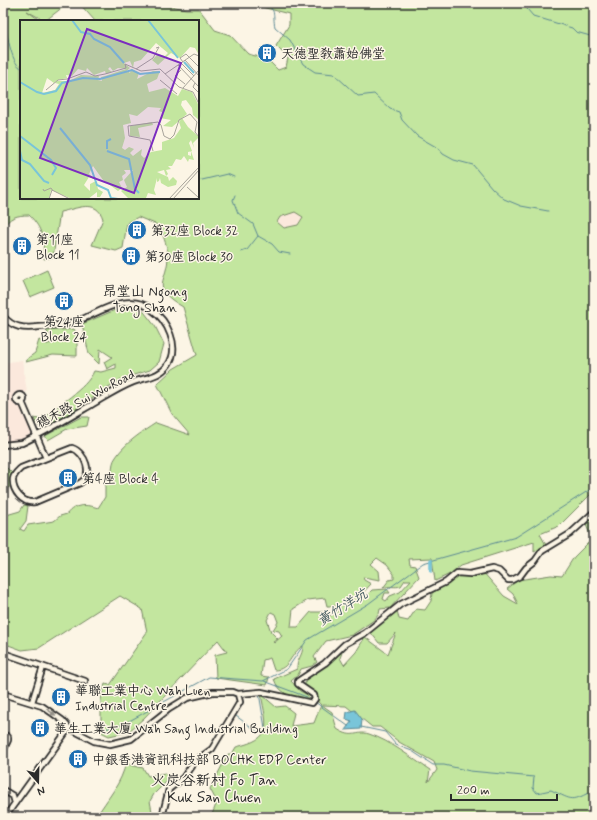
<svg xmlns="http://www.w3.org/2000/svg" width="597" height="820" font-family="Mynerve,'LXGW WenKai TC',sans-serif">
<rect width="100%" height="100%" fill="#fcf5e5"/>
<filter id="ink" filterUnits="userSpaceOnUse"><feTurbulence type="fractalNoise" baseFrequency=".025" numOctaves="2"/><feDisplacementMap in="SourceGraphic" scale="8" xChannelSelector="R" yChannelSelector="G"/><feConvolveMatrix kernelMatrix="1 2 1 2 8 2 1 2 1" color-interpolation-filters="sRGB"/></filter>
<g filter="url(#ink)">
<path fill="#fbe8dc" d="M293,212H297L303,217L298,225L284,228L277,222L280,217Z
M22,360L27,392L13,395L15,405L24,409L34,434L24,439L10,442L3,439V363Z"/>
<path fill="#c3e69f" stroke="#778865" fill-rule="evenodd" d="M3,3H68L45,21L27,11L41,21H21V198H198V21H95L79,3H155L186,9H199L215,30L230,35L248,54L267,59L278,70L286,67L288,58L276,46L289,25V14L246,3H594V491L559,526L540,534L546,545L534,552V542L461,565L450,574L435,581L432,558L409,559L410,565L415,566L419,577L390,608L380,609L379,614L374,620L352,635L326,641L314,657L317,662L312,666L301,669L298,675L291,681L300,691L310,696L305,701C292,698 278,692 274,679L297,669C296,661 303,655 303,646C290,653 290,670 274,670L270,658L263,660L261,676L269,677L267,685L216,678L215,655L227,652L218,640L144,718L128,732L109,736L101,732V700L105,684L110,685L147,632L142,609L120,596L39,648L22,650L3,643V516L20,511L24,505L28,506L26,521L20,529L24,531L28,525L54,521L60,516L67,514C74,504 87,504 98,508L105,497V484C116,475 109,466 116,457C125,443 142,432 156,423L190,435L172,414L157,384L173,369L197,355L183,307C147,286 169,283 168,253C167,245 162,234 160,226L138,217L127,223L123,248L116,251L92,245L103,219C97,198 76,209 60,212L53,257L44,259C43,239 44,230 29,215C17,215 9,217 3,228ZM295,212L303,217L298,225L284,228L277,222L280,217ZM377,558L387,565L394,574V579L389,580L383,588C389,585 395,588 401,586L405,580H411L400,592L390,596L386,601L383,599L385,593H390L387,589L372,590L362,600L357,599L371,584L364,580L363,577L380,580L379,571L371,564ZM325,598L327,606H338L340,609L330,616L325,612H311L298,627H291L293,609L308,600ZM271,612L275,614L278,622L273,630L279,631L282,636L274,643L273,642L278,639L271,632L267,620Z
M47,270L54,287L30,297L23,281Z
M120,308H141L155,326L164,344L159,362L150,370L124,378L43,430L36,423L34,418L43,420C57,404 86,390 94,371L101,372L116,368V364L107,369L104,362L112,357L100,349L99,364L89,354L82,324Z
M74,329L77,334V356L53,355L26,362L28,358L35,353L39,340L47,344L57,342L46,331Z
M81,417H89L87,426L67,429L48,440L45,436Z
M3,468H7L12,473V485L3,492Z
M594,516V817H211L217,802L210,789L228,754H232L236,747C274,738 267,727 261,694L276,707L285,706L294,713L291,726L314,723L321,705L304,687L307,677L344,647L340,658L344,665L356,652L365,637L388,654L396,633L387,643H379L368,629L397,610L399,619L408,621L416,609L425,610L431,601L432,593L462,574L482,571L504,596L518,604L513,594L507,589L518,580L551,575L562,576L574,557L592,539L586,525ZM322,705L346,706L372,727H380L399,742L434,762L437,770L428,782L430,770C411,758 391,741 369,734C356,730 354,740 337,729L332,712Z
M126,762L130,765L143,768L148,776L165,773L169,779L154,794L150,801L153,817H96C107,799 122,783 126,762Z"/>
<path fill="#79c5d9" stroke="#5a8793" d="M355,710L362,719L361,729L345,730L352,721L346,719L347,712Z"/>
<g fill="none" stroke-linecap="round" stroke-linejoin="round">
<path stroke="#5a8793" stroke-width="1" d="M263,3C278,10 272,14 275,27L290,40L303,64L315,72L334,74L358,96L374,94L390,109L399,112L402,120L417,136L438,148L443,154L454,160L473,165L492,188L504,199L521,206L548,211
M522,3L533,16L572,28L576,32L594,37
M3,20C8,32 10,62 21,68
M198,181L227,174L234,177
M235,195L233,200L238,213L253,224L258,236L247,250L241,252
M258,236L272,244L279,252L290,254
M264,681L307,697
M259,693L265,728
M315,702L348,726
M236,716L258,732
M361,727L385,732L396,745L412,751L433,765H444L470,771L534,777L533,788L537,793L551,790C574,801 571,802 594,790
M104,729L122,725L209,677L263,681L287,669L307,640L368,604L423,563L516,537L594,487"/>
<path stroke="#79c5d9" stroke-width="3.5" d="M431,571V560"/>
<g stroke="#2b2b2b" stroke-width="8">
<path id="minor" d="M3,316C13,328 24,329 39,327C53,326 67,325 80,320C102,311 129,292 151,309C167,320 181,347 168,365C159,378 144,377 131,383C119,388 108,395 96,402C72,416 48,431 22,443L3,445
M16 399a4 4 0 1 1 8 0a4 4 0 1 1-8 0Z
M22,402L46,458
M72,448C85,452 94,475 80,483L35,502C23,504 12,491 13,479C14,474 18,471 21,468Z
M3,653L85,681
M3,694L42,706L62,720L69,728L94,741L110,744L131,739L169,709L187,698L213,692H233L238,694
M238,694L261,692L312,703L315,699L314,695L298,684V681L325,663L345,644L365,633L401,604L446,582L457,573L470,574L492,569L499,571L508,580H512L520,576L526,568L535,561L542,551L570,534L594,512
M32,702L43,667
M3,734L8,737V740L3,751
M3,790L13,796L15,803
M5,817L69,728
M162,817L169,789L183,778L194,762L212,749L240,702L238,694"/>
</g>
<use href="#minor" stroke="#fcf5e5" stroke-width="4.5"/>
</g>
<defs><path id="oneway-solid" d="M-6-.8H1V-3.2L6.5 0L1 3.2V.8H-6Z"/></defs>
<use fill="#949088" href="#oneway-solid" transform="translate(51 712) rotate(35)"/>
</g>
<defs>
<g id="building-disc" transform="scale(1)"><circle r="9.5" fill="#1f6fb2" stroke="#fcf5e5"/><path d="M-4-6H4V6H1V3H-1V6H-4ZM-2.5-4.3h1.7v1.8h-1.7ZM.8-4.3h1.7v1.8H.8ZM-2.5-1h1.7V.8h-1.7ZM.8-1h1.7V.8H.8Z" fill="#fff"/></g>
</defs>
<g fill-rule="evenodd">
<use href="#building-disc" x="267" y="53"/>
<use href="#building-disc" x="137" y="230"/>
<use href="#building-disc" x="22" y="246"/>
<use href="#building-disc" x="131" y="256"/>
<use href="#building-disc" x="64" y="301"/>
<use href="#building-disc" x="68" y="478"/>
<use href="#building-disc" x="61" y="697"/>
<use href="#building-disc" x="40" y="728"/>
<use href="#building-disc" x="78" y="759"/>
</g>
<g text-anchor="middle" stroke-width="3" stroke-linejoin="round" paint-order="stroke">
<g font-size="13" fill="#2b2b2b" stroke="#fcf5e5" text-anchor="start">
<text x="281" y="58">天德聖教蕭始佛堂</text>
<text x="151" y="235">第32座 Block 32</text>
<text x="36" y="244">第11座<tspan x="36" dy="15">Block 11</tspan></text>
<text x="145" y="261">第30座 Block 30</text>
<text x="64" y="326" text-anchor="middle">第24座<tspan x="64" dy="15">Block 24</tspan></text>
<text x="82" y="483">第4座 Block 4</text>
<text x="75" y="695">華聯工業中心 Wah Luen<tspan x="75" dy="15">Industrial Centre</tspan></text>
<text x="54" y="733">華生工業大廈 Wah Sang Industrial Building</text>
<text x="92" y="764">中銀香港資訊科技部 BOCHK EDP Center</text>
</g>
<g font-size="13" fill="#2b2b2b" stroke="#fcf5e5">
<text transform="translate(85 398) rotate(-28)" y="5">穗禾路 Sui Wo Road</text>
</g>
<g font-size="14" fill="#2b2b2b" stroke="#fcf5e5">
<text x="145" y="296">昂堂山 Ngong<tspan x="145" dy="16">Tong Shan</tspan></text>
</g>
<g font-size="14" font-style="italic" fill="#42595f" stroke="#fcf5e5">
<text transform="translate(342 607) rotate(-32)" y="5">黃竹洋坑</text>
</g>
<g font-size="15" fill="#2b2b2b" stroke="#fcf5e5">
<text x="214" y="785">火炭谷新村 Fo Tan<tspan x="214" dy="17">Kuk San Chuen</tspan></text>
</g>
</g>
<g transform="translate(20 20)">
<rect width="179" height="179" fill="#fcf5e5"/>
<path d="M0,0H179V35L175,28L170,27L160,38L151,33L138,45L132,40L138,34L145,36L148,33L136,23L121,40L114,42L113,48L110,41L104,43L110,48L104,53L108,51L110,53L111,49L119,53L117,59L133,51H140L137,59L127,64L129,72L145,68L158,76L162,69L172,72L178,84L179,100L173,95L172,88L166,80L162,81L161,85L167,94L152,107L143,106L151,100L140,98L144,93L139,91L141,88L128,87L117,96L109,94L111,103L103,105L105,118L102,128L105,130L109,127L114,129L110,133L113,136L122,129L121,135L124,138L131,132L142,130V122L154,118L161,108L159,102L162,98L168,107L179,117L173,123L174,128L171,120L169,123L172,131L168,132V135L171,136V131L174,140L169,139L168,142L164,136L161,140L156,139L152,146H148L151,149L146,150L148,154L146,156L144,150L137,152L148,157L149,161L153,157L157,161L156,165L148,167L141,163L140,158L139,161L137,162V158L134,170L136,175L128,173L126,178L109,179L101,171L107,167L104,160L113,150H104L106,153L102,156L103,160L99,162L102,168L98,171L83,160L73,146L69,154L76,160L69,157L64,165L70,171V164L76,161L78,169L83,172L80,177H77V172L68,179H52L31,170L29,179H0ZM90,47L93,51L98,48L106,49L85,56L81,57L82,61L78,60L79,56L61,55L49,61H37L35,63L39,64L35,70L22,73L27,58L34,63L38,60L47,58L46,55L52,56L58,49L66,51L67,48L74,55L85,51L86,54L92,52L88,49ZM132,102L133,105L118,108L120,117L110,116V106Z" fill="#c3e69f" fill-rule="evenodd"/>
<path fill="none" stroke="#79c5d9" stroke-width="2" d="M52,0L61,12L70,14L74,19L90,27L104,43M128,0L158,38M164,42L174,53M0,62L17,72L24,74L36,71L42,63L63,58L80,59L112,50L120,54L140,52M40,108L70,145L77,165L88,170L91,178L98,179M0,116L31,140L36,148L32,155M87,129V121L91,119M0,131L2,140L10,144L24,161L29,163M87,131L109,139L115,169L119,173"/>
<path fill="none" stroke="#a8a49b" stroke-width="1" d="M165,40L179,56M163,42L160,38L166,34L179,47M161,43L174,56M158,45L179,67M116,49L133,38L139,27L136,28M161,50L155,56L165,64M145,54L174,34L179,36M140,60L157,74M175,63L173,67L179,73M163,68L179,50M26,70L38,60L47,59L66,52L75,56L85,54L106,48L105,44L121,51L140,49L159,67L173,72L179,84M133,131L130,120L109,116L108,106L138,102L141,105L144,116L150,119L154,115L159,100L170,94L177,102L175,112L179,117M167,167L179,178M23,169L24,171L31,168L33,171M29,179L32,170L50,179M149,179L179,147M153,179L179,150"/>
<path fill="#7b2cbf" fill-opacity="0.15" stroke="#7b2cbf" stroke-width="2" d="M67,9L161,43L114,173L20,138Z"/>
<rect width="179" height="179" fill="none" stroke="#2b2b2b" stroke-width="2"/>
</g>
<rect width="597" height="820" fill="none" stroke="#fcf5e5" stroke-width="16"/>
<rect x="8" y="8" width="581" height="804" fill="none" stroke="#2b2b2b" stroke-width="1.5" filter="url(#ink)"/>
<g transform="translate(38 782) rotate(160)" stroke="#fcf5e5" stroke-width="3" paint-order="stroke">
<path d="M0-3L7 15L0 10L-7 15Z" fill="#2b2b2b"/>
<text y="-6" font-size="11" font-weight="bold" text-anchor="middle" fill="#2b2b2b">N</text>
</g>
<path d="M451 794v6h106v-6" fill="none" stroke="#2b2b2b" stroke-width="2"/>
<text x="457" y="794" font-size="12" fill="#2b2b2b" stroke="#fcf5e5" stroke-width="3" paint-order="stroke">200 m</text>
</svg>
